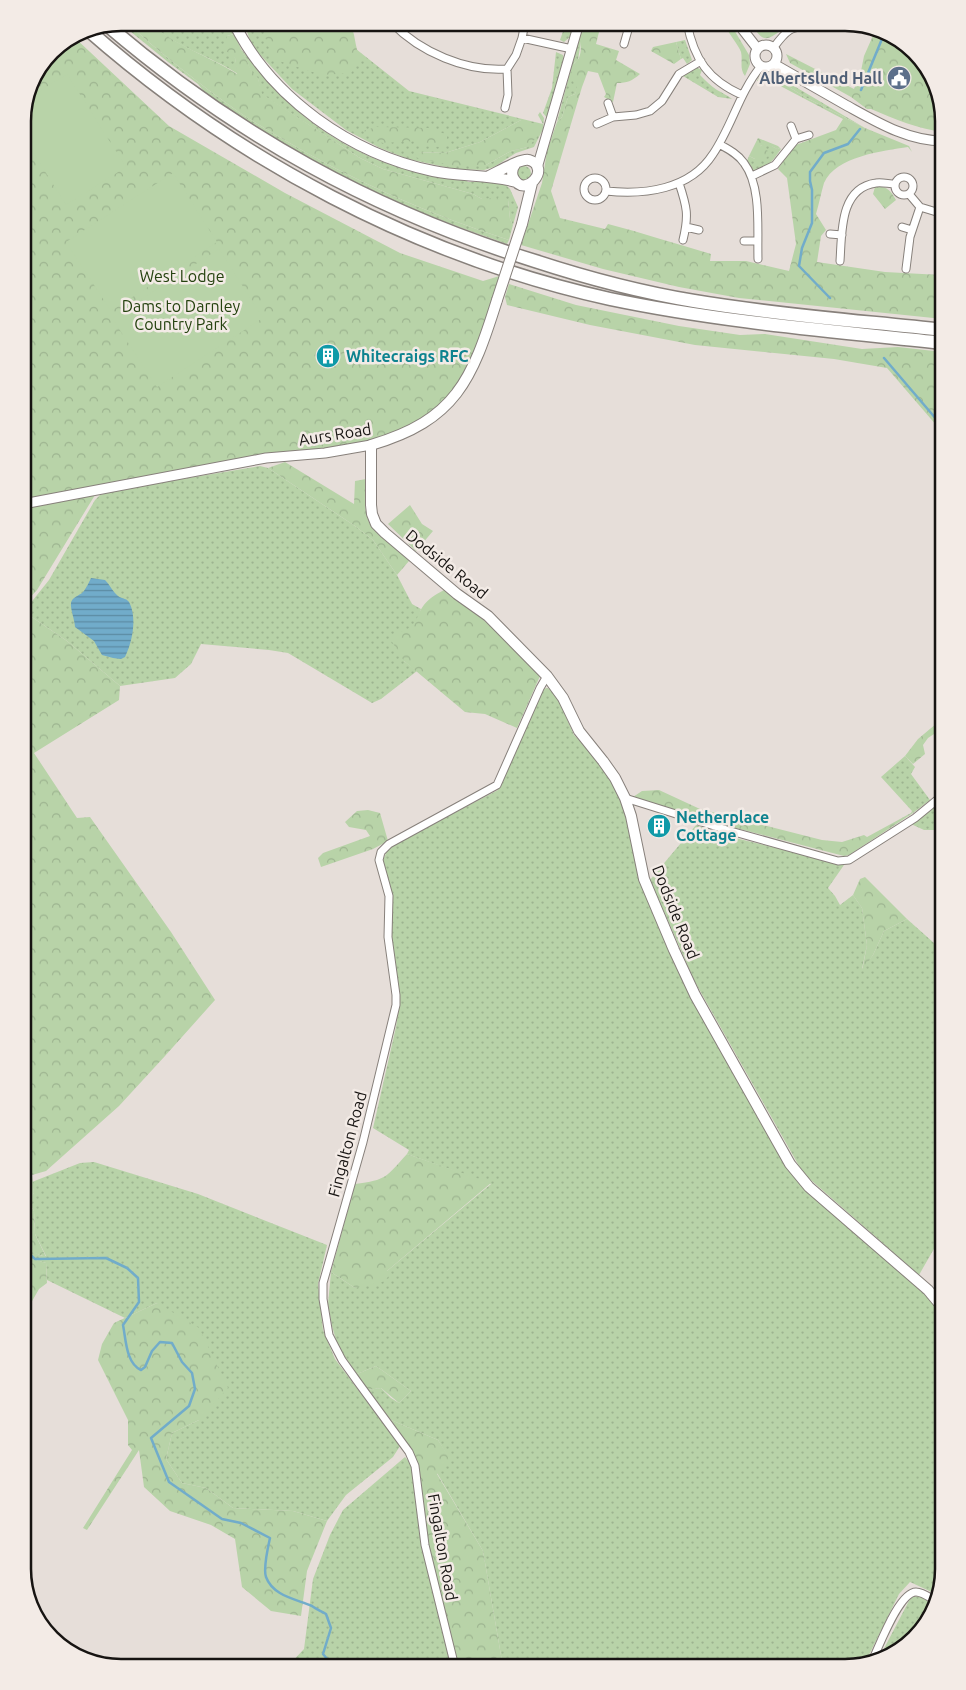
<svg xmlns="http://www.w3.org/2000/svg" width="966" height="1690" font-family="Ubuntu,sans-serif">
<defs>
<pattern id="grass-dots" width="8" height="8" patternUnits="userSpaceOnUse" patternTransform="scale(1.25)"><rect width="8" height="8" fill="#b8d3a8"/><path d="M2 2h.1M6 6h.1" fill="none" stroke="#9db490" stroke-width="1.8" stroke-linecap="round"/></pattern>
<pattern id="forest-crowns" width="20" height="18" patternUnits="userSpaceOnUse" patternTransform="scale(1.25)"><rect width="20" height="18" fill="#b8d3a8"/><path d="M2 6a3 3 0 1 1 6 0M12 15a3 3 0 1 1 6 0" fill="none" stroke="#9db490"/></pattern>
<pattern id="water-rules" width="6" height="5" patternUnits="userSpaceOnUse" patternTransform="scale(1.25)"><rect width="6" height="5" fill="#71acca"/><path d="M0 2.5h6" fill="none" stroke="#5c8ba3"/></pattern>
</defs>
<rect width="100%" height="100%" fill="#e6ded9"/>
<path fill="url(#grass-dots)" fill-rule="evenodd" d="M120,23H127C162,54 198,83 236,110C250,120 266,129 281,138C353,181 429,214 509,240L507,244C470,231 433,218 397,202C330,172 266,135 205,93L198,84L168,62Z
M149,23H228L234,34L227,36L235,58L238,74C210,56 174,46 149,23Z
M244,23H264V34L356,49L409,91L543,124L538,115L540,112L544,118L543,129L534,147L516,153L494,167L484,170L454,169L408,159L380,148L346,130L292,89L252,46ZM521,120L528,147L511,151L486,165L417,152L445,153L480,142Z
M566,23H574L571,36L564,42L560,40Z
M583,23H593L583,29L578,60L574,63L578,86L575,94L568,97L562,117L557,122Z
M685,40L692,60L687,64L683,58L681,59L676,42Z
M241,49C256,67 270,85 287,101C334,147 402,177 466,180L468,182H496L505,184L510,189L518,207L513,225L510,219L508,200L482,199L473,194L383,169L360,158L261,94L258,79L252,73Z
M556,52L563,55L564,59L548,119L543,113L552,88Z
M696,67L702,70L700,75C705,80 711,86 717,90C722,93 727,95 732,99L718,97L683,76Z
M764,73H771L777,76L865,128L803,96L772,76L757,81L760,75Z
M767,143L775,148L781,149C774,159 767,170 753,170L747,161L749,156L755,159L761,148L760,146Z
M517 173a7 7 0 1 1 14 0a7 7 0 1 1-14 0Z
M260,466L268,468L355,526L373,540L397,575L412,604L421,609L404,661L417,671L381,699L372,703L288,653L269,650L201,644L191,664L175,678L120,686L67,641L23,611V607L29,605L49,580L95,500L100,495L122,489Z
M546,688L551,689L557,697L574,735L608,771L624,804L643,885L675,966L700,1013L792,1175L812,1196L920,1288L943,1315V1569L936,1594L910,1582L899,1594L865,1663L844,1667H503L483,1551L437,1473L450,1460L438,1440L391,1420L368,1390L381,1388L391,1398L399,1403L411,1391L376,1366L357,1374L338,1347L332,1326L328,1304L331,1272L355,1288L387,1271L491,1184L407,1154L409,1150L373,1128L396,1027L400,1000L392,941L391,894L383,860L389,847L498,790L542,691Z
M905,756L915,767L911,774L930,800L913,813L912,811L881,777Z
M943,799V830H924L911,824Z
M696,825L719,834L838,863L844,865L828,888L835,896L840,905L853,895L862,908L867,945L862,969L873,955L884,931L907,919L943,951V1233L919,1275L803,1173L695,982L650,880Z
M94,1162L198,1194L327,1245L318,1284L323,1330L335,1359L400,1446L393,1457L346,1495L327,1521L293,1511L233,1508L206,1488L182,1483L166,1459L172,1433L199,1420L157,1303L125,1318L47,1280L46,1263L32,1259L31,1251L42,1256H46L35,1234L34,1211L28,1201L34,1193L32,1182L80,1163Z
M405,1457L411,1464L452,1667H287L304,1649L313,1579L330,1535L343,1510Z
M920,1596L933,1605L927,1623L888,1657L878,1660L911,1597Z"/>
<path fill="url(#forest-crowns)" d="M127,23H149C174,45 209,56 237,74L235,58L225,50L227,36L234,34L252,72L258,78L262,94L360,158L383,169L473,194L482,199L503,197L508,200L510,219L513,225L509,240C429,214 353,181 281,138C266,129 250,120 236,110C198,83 162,54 127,23Z
M264,23H349C356,32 354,46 360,57L351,73L322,75L273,59L264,34Z
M593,23H607L604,27L600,28L596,44L619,51L616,60L640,74C632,81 627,83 617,83L613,102L604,97L606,94L598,73L588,71L582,87L551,191L560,218L605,229L608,224C643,233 676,244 711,254L710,261H746L789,271L796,244L787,178L778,169L793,146L836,130L843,119L769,80L757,81L764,76H772L803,96L865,128L909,146L912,152L908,147C883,151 836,156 824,183C821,193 819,204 816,214L826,230L821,236L817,262L885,272L941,275L943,249V319L739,298L679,287L603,269L521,245L542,183L547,151L557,122L562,117L568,97L575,94L577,86H575L571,76C572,73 572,68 574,64C575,62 578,60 579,58C585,42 572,37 593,23Z
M723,23H730L749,55L750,64L745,76C739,68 743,61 741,52C739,46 727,31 723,23Z
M750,23H756L762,31L777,24L781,30C764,44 762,39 750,23Z
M875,31L900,39L933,78L943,122V132C918,129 895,119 871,109H867L851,97L790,63L786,54L854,89L861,71L864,56Z
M74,37L169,126L285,193L400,253L483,281L506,274L489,325L450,401L389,440L132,482L95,495L37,590L23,605V115L30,83L52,51Z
M676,42L681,59L674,64L651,51L653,47Z
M521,120L540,125L537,137L528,147L511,151L486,165L455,166L414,157L417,152L445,153L480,142Z
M376,127L430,128L447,135V142L442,147L422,146L416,141L383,143L373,140L363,131Z
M758,138L778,146L781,149L775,148L767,144L760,146L768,151V156L765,159H755L749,156Z
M875,187C887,186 890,190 896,200L885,209L873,194Z
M509,284L576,305L679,326L740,335L765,334L862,349L898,347L943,352V433L887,368L834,359L695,345L590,325L507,305L505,297Z
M285,462L354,504L355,481L366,479C365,494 363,510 370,524L409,561L397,575L373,540L355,526L268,468Z
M410,505L422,524L433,531L416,551L388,524Z
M444,590L477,614L518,652L540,676L517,728L485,714L465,712L404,661L389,637L414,626C422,605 424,601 444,590Z
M23,611L67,641L120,686L119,700L34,753L77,818L90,817L171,932L215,1000L165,1056L119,1106L46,1171L32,1175L34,1193L28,1201L34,1211L35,1234L46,1257L31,1252L33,1259L46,1263L47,1283L39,1289L23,1317Z
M943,718V733L940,735L934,734L928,738L923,745L925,754L913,764L905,756L918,739Z
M659,790L700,809L822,840L842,842L864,835L867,837L911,813L912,811L913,813L849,855L844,856L724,825L633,797L642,791Z
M368,810L380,813L388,841L373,849L321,867L318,858L323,853L370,836L366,830L349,827L345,822L357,811Z
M865,877L907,919L884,931L873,955L862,971L867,945L862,908L853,895L860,879Z
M407,1154L491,1183L387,1271L388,1277L382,1282L355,1288L331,1272L355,1184C387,1180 386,1177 407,1154Z
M157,1303L199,1328L228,1388L199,1420L172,1433L166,1459L182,1483L206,1488L233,1508L293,1511L327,1521L307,1571L301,1616L271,1611L242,1587L235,1539L211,1525L170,1511L144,1487L139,1450L87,1530L83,1528L132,1450L128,1445V1420L98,1360L102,1344L114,1323Z
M376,1366L411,1391L399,1403L381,1388L368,1390L357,1374Z
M391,1420L438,1440L451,1460L437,1474L483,1551L503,1667H459L429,1547L421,1484L413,1453Z"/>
<path fill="#b8d3a8" d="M67,74L126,167L66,205L23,136V115L26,100Z
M173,173L217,242L111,311L66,242Z
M219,249L263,318L157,387L112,318Z"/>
<path fill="url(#water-rules)" d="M91,578L105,580C110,585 113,592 118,596C122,599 128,598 130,604C137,620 132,643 125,657L121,659L113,658L102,655L94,641L75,627C75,621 70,608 71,603C72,597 79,596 83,592C86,589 89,582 91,578Z"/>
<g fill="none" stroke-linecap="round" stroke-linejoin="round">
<path stroke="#71acca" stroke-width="2.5" d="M861,90L884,34
M830,298L799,266L802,248L812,223V190L810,181V172L824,153L848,144L860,129
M884,358L943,427
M23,1237L27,1252L35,1259L106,1258L127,1268L138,1278L139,1302L123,1325C126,1340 126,1363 141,1370L145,1367L152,1351L160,1342L172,1343L182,1362L192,1373L195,1389L189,1406L151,1438L169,1482L222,1519L241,1523L270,1538C268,1547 263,1569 266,1577C273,1596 296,1599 312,1606C316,1609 321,1611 326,1614L331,1628L323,1654L328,1660L345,1667"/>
<g stroke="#87807b" stroke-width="9">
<path id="minor" d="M392,23C420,52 466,72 507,69L516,55L522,38L572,49
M687,23C694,59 708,80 742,95
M522,38L525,23
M624,44L628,30L632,23
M774,47C794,20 794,31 822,23
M608,103L613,117
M505,108L508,95L507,69
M597,124L613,117L636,115L650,111L662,101L679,74L701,61
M791,126L796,139
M719,144C728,149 738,154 744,163C762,187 757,230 758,259
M752,176L775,165L796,139L809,135
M895 186a9 9 0 1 1 18 0a9 9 0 1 1-18 0Z
M584 189a11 11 0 1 1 22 0a11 11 0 1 1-22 0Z
M679,183C687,207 689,215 683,240
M606,191C644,195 690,190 713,154C732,126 739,93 761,66
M909,194L920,207L943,214
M686,227L699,230
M902,227L912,230
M830,234L842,235
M744,241H757
M840,261C842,234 839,188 876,183C882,182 889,184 895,184
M906,269L910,237L920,207
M625,798L727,830L838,861L849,860L915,818L943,795
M872,1661C879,1647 899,1592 916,1592C922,1592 929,1597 934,1600
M455,1667L425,1545L415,1466L409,1452L357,1381L342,1360L329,1335L323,1299V1283L363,1142L396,1005V995L388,937L389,896L379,860L381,852L389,844L497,785L540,688L547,676"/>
</g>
<g stroke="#87807b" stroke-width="11">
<path id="tertiary" d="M739,23L743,30L757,48
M755 56a11 11 0 1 1 22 0a11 11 0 1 1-22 0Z
M774,64C797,77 821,91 844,104C875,121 907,141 943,141
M537,168L579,23
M23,504L266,458L325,453L371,445"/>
</g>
<g stroke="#87807b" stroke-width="12">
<path id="secondary" d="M234,23C271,98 351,154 433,171C461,177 489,174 516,182
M489,176C498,172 521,158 529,160C553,167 524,201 513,177C511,172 513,167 516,163
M522,224L532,183
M497,300C472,380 456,420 371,445V505L372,514L376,524L385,533L457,594L488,616L547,676L563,698L579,731L603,761L615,778L625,798L631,816L644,879L674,950L695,995L790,1164L809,1187L928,1290L943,1308"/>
</g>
<g stroke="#87807b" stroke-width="15">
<path id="motorway" d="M107,25C236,135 374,211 535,261C587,278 640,292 694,301C777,315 861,321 943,330
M87,29C236,160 416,256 610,299C720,322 832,331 943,343"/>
</g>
<use href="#minor" stroke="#fff" stroke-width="7"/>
<use href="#tertiary" stroke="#fff" stroke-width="9"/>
<use href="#secondary" stroke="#fff" stroke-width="10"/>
<use href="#motorway" stroke="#fff" stroke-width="12"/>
<g stroke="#87807b" stroke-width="12" stroke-linecap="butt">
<path id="secondary-bridge" d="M497,300L522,224"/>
</g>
<use href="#secondary-bridge" stroke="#fff" stroke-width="10"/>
</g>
<defs>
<g id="civic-disc" transform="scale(1.25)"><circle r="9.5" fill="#5c6f8a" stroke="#f3ebe6"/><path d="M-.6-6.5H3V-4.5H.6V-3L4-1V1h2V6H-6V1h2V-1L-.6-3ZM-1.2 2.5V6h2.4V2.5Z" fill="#fff"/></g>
<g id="building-disc" transform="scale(1.25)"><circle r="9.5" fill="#0f9aa8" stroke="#f3ebe6"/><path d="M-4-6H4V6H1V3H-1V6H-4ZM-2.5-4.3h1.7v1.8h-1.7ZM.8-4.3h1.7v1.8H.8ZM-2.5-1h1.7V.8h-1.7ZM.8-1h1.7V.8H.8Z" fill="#fff"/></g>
</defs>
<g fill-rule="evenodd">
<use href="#civic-disc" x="899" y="78"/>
<use href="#building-disc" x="328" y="356"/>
<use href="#building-disc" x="659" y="826"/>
</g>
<g text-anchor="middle" stroke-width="5" stroke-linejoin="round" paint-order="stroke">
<g font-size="16" font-weight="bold" fill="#4e5e75" stroke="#f3ebe6" text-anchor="end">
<text x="882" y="84">Albertslund Hall</text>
</g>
<g font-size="16" fill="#25420f" stroke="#f3ebe6">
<text x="182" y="282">West Lodge</text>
<text x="181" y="312">Dams to Darnley<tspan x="181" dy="18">Country Park</tspan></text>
</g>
<g font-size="16" font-weight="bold" fill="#0d838f" stroke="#f3ebe6" text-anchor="start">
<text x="346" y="362">Whitecraigs RFC</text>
<text x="676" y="823">Netherplace<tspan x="676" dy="18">Cottage</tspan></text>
</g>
<g font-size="16" fill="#171412" stroke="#f3ebe6">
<text transform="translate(335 434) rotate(-9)" y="6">Aurs Road</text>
<text transform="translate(447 564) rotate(39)" y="6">Dodside Road</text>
<text transform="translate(676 912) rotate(68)" y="6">Dodside Road</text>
<text transform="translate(347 1144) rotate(-75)" y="6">Fingalton Road</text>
<text transform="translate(443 1547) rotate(80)" y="6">Fingalton Road</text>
</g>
</g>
<path d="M0 0H966V1690H0ZM121 31H845A90 90 0 0 1 935 121V1569A90 90 0 0 1 845 1659H121A90 90 0 0 1 31 1569V121A90 90 0 0 1 121 31Z" fill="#f3ebe6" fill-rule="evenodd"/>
<path fill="none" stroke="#171412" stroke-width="2.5" d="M121 31H845A90 90 0 0 1 935 121V1569A90 90 0 0 1 845 1659H121A90 90 0 0 1 31 1569V121A90 90 0 0 1 121 31Z"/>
</svg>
